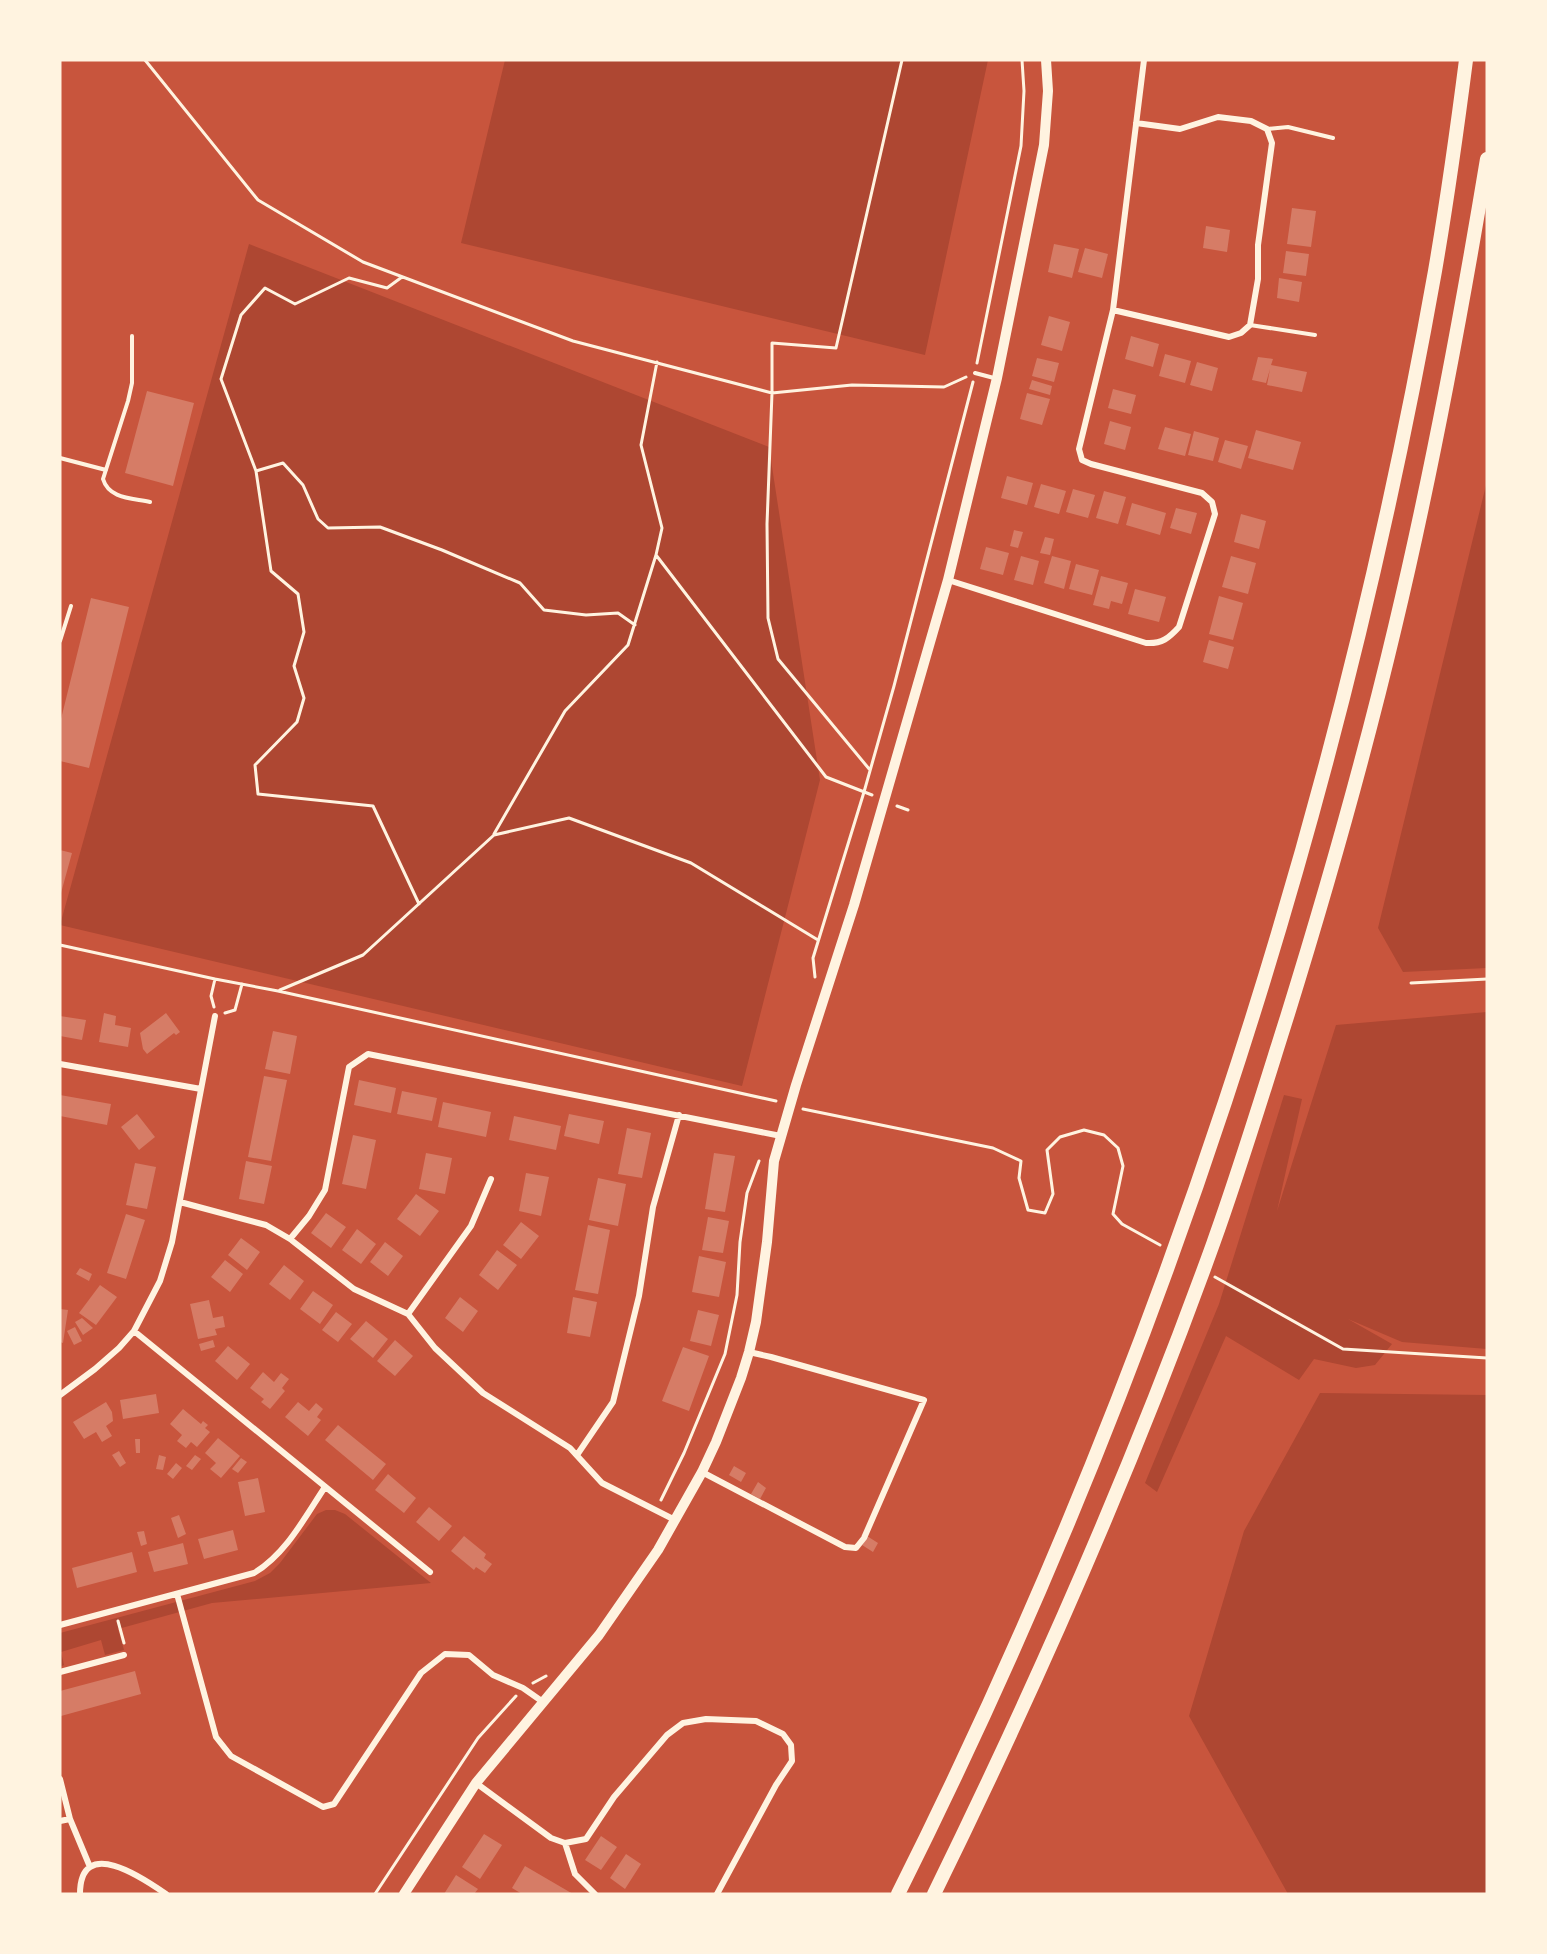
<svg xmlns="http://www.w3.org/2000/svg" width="1547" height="1954" font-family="'Open Sans',sans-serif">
<rect width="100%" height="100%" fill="#c8553d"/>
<path fill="#ae4732" d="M505,60H988L925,355L461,243Z
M249,244L769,447L820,780L742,1086L60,925Z
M1487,481V968L1403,972L1378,928Z
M1487,1012V1349L1402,1342L1348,1319L1392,1344L1375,1365L1356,1368L1314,1359L1299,1380L1226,1336L1157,1492L1145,1483L1219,1304L1284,1095L1302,1099L1277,1211L1336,1025Z
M1320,1393L1487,1395V1894H1288L1189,1716L1244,1531Z
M326,1510H335L345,1514L431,1583L212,1603L118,1629L124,1650L105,1655L101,1640L61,1652L64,1665L60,1667V1633L255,1581L270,1573L280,1563L317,1514Z"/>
<path fill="#d67c66" d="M1292,208L1316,211L1311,247L1287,244Z
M1206,226L1230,230L1227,252L1203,248Z
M1054,244L1079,249L1072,278L1048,272Z
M1085,248L1108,254L1102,278L1078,272Z
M1286,251L1309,254L1306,276L1283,273Z
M1279,278L1302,282L1299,302L1277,298Z
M1049,316L1070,322L1062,351L1041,345Z
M1131,336L1159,344L1153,367L1125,359Z
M1165,354L1191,361L1185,383L1159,376Z
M1258,357L1273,359L1271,365L1307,372L1302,392L1267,385L1270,369L1266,383L1252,380Z
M1037,358L1059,363L1054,382L1032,376Z
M1197,362L1218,368L1212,391L1190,385Z
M1032,380L1052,386L1050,395L1029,389Z
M1113,389L1136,395L1131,414L1108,408Z
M147,391L194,403L173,486L125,473Z
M1027,393L1050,399L1042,425L1020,419Z
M1110,421L1131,427L1125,450L1104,444Z
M1165,427L1191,434L1185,456L1158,449Z
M1256,430L1301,442L1293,470L1248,458Z
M1194,431L1219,438L1213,461L1188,455Z
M1225,440L1248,446L1241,469L1218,462Z
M1007,476L1033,483L1027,505L1001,498Z
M1041,484L1066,491L1059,514L1034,507Z
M1073,489L1095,495L1088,518L1066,512Z
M1104,491L1126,497L1118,524L1096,518Z
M1132,503L1166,513L1160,535L1126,525Z
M1176,508L1197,513L1191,534L1170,528Z
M1241,514L1266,521L1259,549L1234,542Z
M1014,530L1023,532L1018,548L1010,546Z
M1045,537L1054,539L1050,555L1040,553Z
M986,547L1009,553L1003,575L980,569Z
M1021,556L1039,561L1033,585L1014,580Z
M1052,556L1071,561L1064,589L1044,583Z
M1231,556L1256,563L1248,594L1222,587Z
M1076,564L1099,570L1092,595L1069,589Z
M1101,576L1128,583L1122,604L1111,601L1109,609L1093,605Z
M1135,589L1166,597L1159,622L1128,614Z
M1219,596L1243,603L1233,640L1209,634Z
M91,598L129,607L89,768L60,761V723Z
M1209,640L1234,647L1228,669L1203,662Z
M60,850L72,853L61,893H60Z
M104,1013L116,1016L115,1025L131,1028L128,1047L99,1042Z
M166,1013L180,1032L176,1035L174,1033L147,1054L143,1049L140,1033Z
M60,1016L86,1020L82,1040L60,1036Z
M273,1031L297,1036L290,1074L265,1069Z
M264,1076L287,1080L271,1161L248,1157Z
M359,1080L396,1088L391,1113L354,1105Z
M402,1091L437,1098L432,1121L397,1114Z
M60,1095L111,1104L107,1125L60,1116Z
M443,1102L491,1112L486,1137L438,1127Z
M137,1114L155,1137L139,1150L121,1127Z
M569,1114L604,1121L599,1144L564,1136Z
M514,1116L561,1126L556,1150L509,1140Z
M627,1128L651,1133L642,1178L618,1174Z
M353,1135L376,1140L366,1189L342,1184Z
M426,1153L452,1158L445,1194L419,1189Z
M714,1153L735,1156L725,1212L705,1209Z
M246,1161L272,1166L264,1204L239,1199Z
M135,1163L156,1167L147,1209L126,1205Z
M526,1173L549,1177L541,1216L519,1211Z
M598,1178L626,1184L618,1226L589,1220Z
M416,1194L439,1211L420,1236L397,1219Z
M326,1213L346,1227L331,1248L311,1233Z
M126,1214L145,1220L126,1279L107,1273Z
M708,1217L729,1221L723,1253L702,1250Z
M521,1222L539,1236L521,1259L503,1245Z
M588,1225L610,1230L598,1294L575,1290Z
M357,1229L376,1244L361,1264L342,1250Z
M241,1238L260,1252L247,1270L228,1255Z
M385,1242L403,1256L388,1276L370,1262Z
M497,1250L517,1265L498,1290L479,1275Z
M699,1256L726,1262L719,1297L692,1292Z
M225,1260L243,1274L230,1292L211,1277Z
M284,1265L304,1281L290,1300L269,1284Z
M80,1268L92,1274L89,1281L76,1274Z
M100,1285L117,1297L96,1325L79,1313Z
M313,1291L333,1305L320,1324L300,1309Z
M460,1297L478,1311L463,1332L445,1318Z
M573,1297L597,1302L590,1337L567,1333Z
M209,1300L213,1318L223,1316L225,1327L215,1329L217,1335L198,1339L190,1304Z
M60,1309L68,1310L63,1343L60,1342Z
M698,1310L719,1315L711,1346L690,1341Z
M336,1312L352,1324L338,1342L322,1330Z
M82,1318L93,1328L83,1335L75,1322Z
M366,1321L388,1339L373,1358L350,1339Z
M75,1327L82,1341L74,1345L67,1331Z
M213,1340L215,1347L201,1351L199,1344Z
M395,1340L413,1356L395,1376L377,1361Z
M228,1346L250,1364L237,1380L215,1361Z
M683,1347L709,1356L689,1411L662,1401Z
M263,1372L274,1382L281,1373L289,1379L282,1388L285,1391L270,1409L261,1402L264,1399L250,1388Z
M156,1394L159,1413L123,1419L120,1400Z
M106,1402L112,1412L113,1421L106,1426L112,1436L102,1442L96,1432L84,1439L73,1422Z
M298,1402L309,1411L316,1403L323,1409L317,1417L321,1420L308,1436L285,1417Z
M183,1409L201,1424L203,1421L208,1425L205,1428L210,1432L197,1447L191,1442L186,1448L177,1441L182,1435L170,1424Z
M338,1425L386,1464L373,1480L325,1440Z
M218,1438L240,1456L221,1478L210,1469L216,1463L205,1453Z
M135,1439H140V1453H136Z
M119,1451L126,1463L120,1467L112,1455Z
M159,1455L166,1457L163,1470L156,1469Z
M195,1455L201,1459L192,1470L186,1466Z
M241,1458L247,1462L238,1473L232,1469Z
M176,1463L182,1468L173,1479L167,1474Z
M734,1466L746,1473L741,1482L729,1475Z
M388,1474L416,1498L404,1513L375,1490Z
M258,1478L265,1512L245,1516L238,1482Z
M758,1482L766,1488L760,1499L751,1494Z
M429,1507L452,1526L439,1541L416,1522Z
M179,1515L186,1534L178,1538L171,1518Z
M233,1530L238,1550L204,1559L198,1539Z
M144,1531L147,1544L141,1546L137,1532Z
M464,1536L486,1554L484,1558L492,1564L485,1573L476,1567L474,1570L451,1551Z
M867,1536L878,1543L873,1552L862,1545Z
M183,1543L188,1564L154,1572L148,1552Z
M132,1552L137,1572L77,1588L72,1568Z
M135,1671L141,1694L61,1716L60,1691Z
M484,1834L502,1845L480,1879L462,1867Z
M601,1836L617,1847L601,1870L585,1860Z
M626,1854L641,1864L625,1889L610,1878Z
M525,1866L573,1894H522L512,1888Z
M456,1875L478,1889L474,1894H444Z"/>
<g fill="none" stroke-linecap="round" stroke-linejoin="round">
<path stroke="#fff3e0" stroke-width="3" d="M145,60L258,200L363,262L573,341L772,393L852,385L944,387L966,377
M657,362L641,445L662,528L656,555L826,777L872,795
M977,363L1021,146L1024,91L1022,60
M256,471L221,379L241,315L265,288L295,304L349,278L387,288L402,277
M870,770L778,659L768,618L767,524L772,393V343L836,348L902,60
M897,806L908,810
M494,834L565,711L628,645L656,555
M419,904L373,806L258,794L255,765L297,722L304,698L294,666L304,632L298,594L271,571L256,471L283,463L303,485L318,519L328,528L380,527L442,550L520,583L544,610L586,615L618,613L635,625
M60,945L215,979L278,991L776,1101
M815,977L813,958L864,792L894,686L973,382
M1411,983L1487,979
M280,990L363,955L494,835L569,818L691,863L818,940
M214,1007L211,996L215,979
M225,1013L235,1010L242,984
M803,1109L993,1148L1021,1161L1019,1178L1028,1210L1045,1213L1053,1194L1047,1150L1060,1137L1084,1130L1104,1135L1118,1148L1123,1166L1113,1214L1122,1224L1160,1245
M1215,1277L1343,1349L1487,1358
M661,1500L684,1453L725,1354L737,1295L740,1242L747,1193L759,1161
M118,1621L124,1643
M533,1683L546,1676
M375,1894L478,1738L516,1696"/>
<path stroke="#fff3e0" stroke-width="4" d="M1267,129L1288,127L1333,138
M1250,325L1315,335
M132,336V383L128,401L103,479C109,499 132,498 150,502
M975,373L994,378
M60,458L106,470
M60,641L71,606"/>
<path stroke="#fff3e0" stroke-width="6" d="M1113,310L1229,337L1241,333L1250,325L1258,279V245L1272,143L1267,129L1251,121L1218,117L1180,129L1136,123
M948,580L1146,643C1162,644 1169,638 1179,627L1215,514L1212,502L1202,493L1091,464L1082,460L1079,449L1113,310L1144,60
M60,1064L201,1089
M180,1202L266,1225L290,1239L354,1289L408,1314L435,1348L483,1393L570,1448L602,1483L675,1520
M290,1239L309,1216L325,1190L349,1067L368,1054L781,1136
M408,1314L471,1226L491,1179
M134,1331L430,1572
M60,1395L95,1369L119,1348L134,1331L160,1281L172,1242L215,1016
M577,1455L613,1402L639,1296L653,1207L679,1115
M702,1472L845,1547L856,1548L864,1538L924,1400L771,1357L749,1352
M177,1594L216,1737L231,1756L323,1807L334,1804L421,1673L445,1654L469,1655L493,1675L523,1688L543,1702
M60,1625L254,1573C286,1554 305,1517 325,1487
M60,1672L124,1655
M60,1779L70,1819L90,1867
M476,1783L551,1838L565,1843L586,1839L614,1797L667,1735L683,1723L706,1719L756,1721L783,1734L791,1745L792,1761L776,1785L717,1894
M60,1821L70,1819
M565,1843L575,1874L595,1894
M80,1894C80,1835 143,1878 166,1894"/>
<path stroke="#fff3e0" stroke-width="10" d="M404,1894L476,1783L599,1635L658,1550L702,1472L716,1442L741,1378L749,1352L756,1322L767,1242L774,1161L796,1085L854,905L948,580L997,378L1044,145L1048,91L1046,60"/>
<path stroke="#fff3e0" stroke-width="14" d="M898,1894C1154,1383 1335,834 1435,271C1447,201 1457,130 1466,60
M934,1894C1038,1682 1133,1466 1213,1244C1240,1169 1263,1093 1287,1017C1327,888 1364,758 1395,627C1432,472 1461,316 1487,159"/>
</g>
<rect width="1547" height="1954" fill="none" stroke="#fff3e0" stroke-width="123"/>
</svg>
